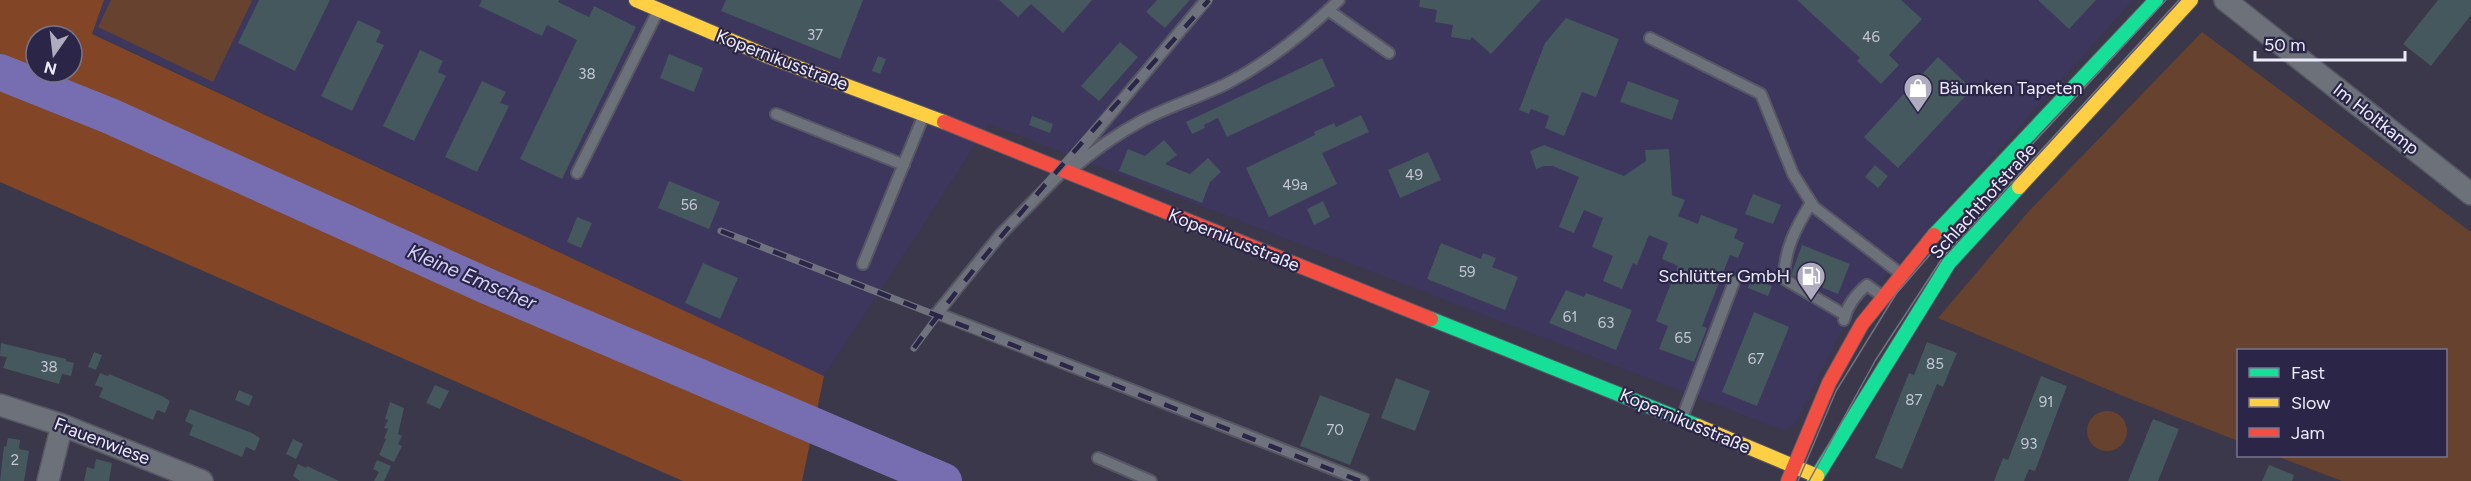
<svg xmlns="http://www.w3.org/2000/svg" width="2471" height="481" font-family="Figtree,sans-serif">
<rect width="100%" height="100%" fill="#3a384a"/>
<path fill="#3d375d" d="M104,0H2133L1848,318L1795,424L1785,431L989,124L824,376L92,33Z"/>
<path fill="#67422f" d="M111,0H250L252,1L213,82L98,27Z
M2202,32L2471,232V481H2342L2276,456H2446V350H2238V441L2123,396L1938,318L2029,211Z
M2087 431a20 20 0 1 1 40 0a20 20 0 1 1-40 0Z"/>
<path fill="#824626" fill-rule="evenodd" d="M0,0H104L92,34L824,376L802,481H683L0,182ZM36,36H72V72H36Z"/>
<g fill="none" stroke-linecap="round" stroke-linejoin="round">
<path stroke="#766eb0" stroke-width="36" d="M0,72L110,116L489,287L944,481"/>
</g>
<path fill="#44585d" d="M259,0H330L295,71L238,43Z
M482,0H559L558,2L589,17L594,6L636,27L562,179L520,159L577,40L547,25L542,36L479,6Z
M726,0H863L840,59L721,11Z
M999,0H1092L1063,33L1031,4L1018,17Z
M1157,0H1190L1165,28L1146,12Z
M1420,0H1541L1491,54L1472,37L1470,40L1451,37L1453,25L1435,22L1437,10L1419,7Z
M1797,0H1901L1922,19L1889,55L1899,65L1881,84L1857,61L1860,58Z
M2038,0H2096L2069,29Z
M2438,0H2471V15L2431,66L2403,44Z
M1566,18L1619,39L1596,97L1582,92L1564,136L1545,128L1549,116L1531,109L1529,114L1519,110L1545,43Z
M358,20L381,31L376,42L384,45L352,111L321,96Z
M1120,42L1138,57L1099,101L1081,86Z
M420,50L443,61L438,72L446,76L414,141L383,126Z
M669,54L703,68L694,92L660,78Z
M878,56L886,59L880,74L872,71Z
M1938,57L1972,89L1898,168L1864,137Z
M1322,58L1335,86L1227,137L1218,118L1204,125L1205,128L1192,134L1186,122Z
M482,81L506,92L500,103L509,106L477,172L445,157Z
M1628,81L1679,100L1672,120L1620,102Z
M1361,115L1369,132L1322,153L1337,184L1269,217L1246,168L1315,135L1314,132L1325,127L1334,123L1336,127Z
M1032,116L1053,124L1050,133L1029,125Z
M1164,140L1177,155L1165,164L1190,174L1208,158L1221,172L1210,182L1202,203L1119,171L1128,149L1145,156Z
M1544,145L1624,176L1646,161L1645,150L1669,149L1672,195L1685,200L1678,216L1698,224L1701,215L1738,229L1734,238L1744,243L1738,258L1730,255L1702,326L1707,328L1694,362L1659,349L1668,326L1656,321L1678,266L1662,259L1668,243L1649,235L1637,265L1633,263L1622,289L1603,281L1613,256L1592,247L1603,218L1584,210L1574,233L1559,227L1579,177L1553,166H1544L1536,169L1530,151Z
M1428,152L1441,180L1400,198L1388,170Z
M1875,165L1888,176L1878,188L1865,177Z
M669,181L720,202L709,229L658,208Z
M1753,194L1781,205L1773,224L1745,214Z
M1323,201L1330,217L1314,225L1307,209Z
M577,217L592,223L581,248L567,242Z
M1441,243L1481,259L1483,253L1496,258L1492,267L1518,277L1505,310L1427,279Z
M1802,245L1850,264L1838,294L1791,275Z
M703,263L738,278L720,319L685,303Z
M1752,278L1772,286L1768,296L1748,288Z
M1566,290L1584,297L1586,293L1632,310L1616,350L1549,323Z
M1754,312L1789,327L1757,406L1722,392Z
M1927,342L1957,353L1943,387L1937,384L1902,469L1875,458L1909,373L1914,375Z
M1,343L66,359V361L74,363L71,376L62,374L59,384L3,368L7,357L0,356Z
M94,352L102,355L96,370L88,367Z
M100,373L108,376L109,374L162,396L170,401L165,413L157,410L153,420L99,397L103,388L95,385Z
M2041,376L2067,386L2035,471L2029,469L2024,481H1994L2003,458L2008,460Z
M1396,378L1430,391L1415,431L1381,418Z
M435,385L449,391L440,409L426,403Z
M239,390L253,396L249,406L235,400Z
M1320,395L1370,414L1350,465L1300,446Z
M390,402L404,408L398,434L402,436L398,444L402,446L394,462L379,455L386,439L384,438L388,429L384,428L388,420L385,419Z
M190,409L252,433L260,438L255,451L246,447L242,457L189,435L193,425L185,421Z
M2153,419L2179,429L2158,481H2128Z
M8,438L20,440L19,449L29,451L24,481H0L4,446L6,447Z
M293,439L303,444L296,459L286,454Z
M96,459L112,463L109,481H84L87,467L94,469Z
M377,460L391,466L384,481H374L379,472L373,469Z
M298,464L306,468L307,466L339,481H300L293,476Z
M2269,465L2294,475L2292,481H2262Z"/>
<g fill="none" stroke-linecap="round" stroke-linejoin="round">
<g stroke="#575665" stroke-width="14">
<path id="lane" d="M1206,0L1064,170L1001,234L937,313L1363,481
M1328,10L1389,53
M1650,38L1761,94L1793,174L1814,207L1901,274
M776,114L904,165
M1071,170C1093,151 1117,134 1143,120C1170,106 1200,97 1228,83C1268,62 1306,32 1339,0
M577,173L658,11
M1811,203C1796,227 1784,250 1784,279L1845,315
M863,264L923,117
M1844,320C1847,305 1855,295 1867,285L1882,296
M1682,418L1734,282
M1098,458L1151,481"/>
</g>
<g stroke="#575665" stroke-width="24">
<path id="street" d="M2225,0L2471,194
M0,405L62,425L202,481
M48,481L62,425"/>
</g>
<g stroke="#575665" stroke-width="16">
<path id="fast" d="M1934,235L2156,0
M1431,319L1698,426
M1814,481L1949,263L2019,187"/>
</g>
<g stroke="#575665" stroke-width="16">
<path id="slow" d="M636,0L767,56L944,122
M2019,187L2191,0
M1698,426L1817,476"/>
</g>
<g stroke="#575665" stroke-width="16">
<path id="jam" d="M944,122L1431,319
M1788,481L1829,383L1862,324L1934,235"/>
</g>
<use href="#lane" stroke="#6d7179" stroke-width="10"/>
<use href="#street" stroke="#6d7179" stroke-width="21"/>
<use href="#fast" stroke="#16e098" stroke-width="14"/>
<use href="#slow" stroke="#ffcf43" stroke-width="14"/>
<use href="#jam" stroke="#f24e42" stroke-width="14"/>
<path stroke="#70727d" stroke-width="1.5" d="M1798,481L1836,391L1896,294L1934,250L2166,0
M1809,481L1875,361L1943,257L2179,0"/>
<g stroke="#70727d" stroke-width="7">
<path id="rail" d="M721,231L1360,481
M914,348C1003,225 1109,114 1209,0"/>
</g>
<use href="#rail" stroke="#2b2647" stroke-width="4.5" stroke-dasharray="14" stroke-linecap="butt"/>
</g>
<defs>
<g id="shop-pin" transform="scale(1.5)"><path d="M0 17L-7.5 6A9.5 9.5 0 1 1 7.5 6Z" fill="#aeacbe" stroke="#2b2647"/><path d="M-5-2.5h2.3a2.7 3.5 0 0 1 5.4 0H5L5.5 6h-11ZM-1.5-2.5h3a1.5 2.3 0 0 0-3 0Z" fill="#fff"/></g>
<g id="fuel-pin" transform="scale(1.5)"><path d="M0 17L-7.5 6A9.5 9.5 0 1 1 7.5 6Z" fill="#aeacbe" stroke="#2b2647"/><path d="M-5.5-6h7V0h2V4h1.3V-2.5L3-4.5l.8-.8L6-3V5H2.5V1h-1V6h-7ZM-4.2-4.7v3.2H.2V-4.7Z" fill="#fff"/></g>
</defs>
<g fill-rule="evenodd">
<use href="#shop-pin" x="1918" y="88"/>
<use href="#fuel-pin" x="1811" y="276"/>
</g>
<g text-anchor="middle" stroke-width="4.5" stroke-linejoin="round" paint-order="stroke">
<g font-size="15" fill="#c2c6d4">
<text x="815" y="40">37</text>
<text x="1871" y="42">46</text>
<text x="587" y="79">38</text>
<text x="1414" y="180">49</text>
<text x="1295" y="190">49a</text>
<text x="689" y="210">56</text>
<text x="1467" y="277">59</text>
<text x="1570" y="322">61</text>
<text x="1606" y="328">63</text>
<text x="1683" y="343">65</text>
<text x="1756" y="364">67</text>
<text x="1935" y="369">85</text>
<text x="49" y="372">38</text>
<text x="1914" y="405">87</text>
<text x="2046" y="407">91</text>
<text x="1335" y="435">70</text>
<text x="2029" y="449">93</text>
<text x="15" y="465">2</text>
</g>
<g font-size="18" fill="#ecebfc" stroke="#2b2647">
<text transform="translate(782 60) rotate(21)" y="6">Kopernikusstraße</text>
<text transform="translate(2376 119) rotate(38)" y="6">Im Holtkamp</text>
<text transform="translate(1983 201) rotate(-48)" y="6">Schlachthofstraße</text>
<text transform="translate(1234 240) rotate(22)" y="6">Kopernikusstraße</text>
<text transform="translate(1685 421) rotate(23)" y="6">Kopernikusstraße</text>
<text transform="translate(102 441) rotate(21)" y="6">Frauenwiese</text>
</g>
<g font-size="18" fill="#ecebfc" stroke="#2b2647" text-anchor="start">
<text x="1939" y="94">Bäumken Tapeten</text>
<text x="1790" y="282" text-anchor="end">Schlütter GmbH</text>
</g>
<g font-size="20" font-style="italic" fill="#d6d3fb" stroke="#2b2647">
<text transform="translate(472 277) rotate(23)" y="7">Kleine Emscher</text>
</g>
</g>
<rect x="2237" y="349" width="210" height="108" fill="#2b2647" stroke="#78758f" stroke-width="1.5"/>
<rect x="2249" y="368" width="30" height="9" fill="#16e098" stroke="#78758f" stroke-width="1.5"/>
<text x="2291" y="379" font-size="18" fill="#ecebfc">Fast</text>
<rect x="2249" y="398" width="30" height="9" fill="#ffcf43" stroke="#78758f" stroke-width="1.5"/>
<text x="2291" y="409" font-size="18" fill="#ecebfc">Slow</text>
<rect x="2249" y="428" width="30" height="9" fill="#f24e42" stroke="#78758f" stroke-width="1.5"/>
<text x="2291" y="439" font-size="18" fill="#ecebfc">Jam</text>
<g transform="translate(54 54) rotate(194)"><circle r="28" fill="#2b2647" stroke="#78758f" stroke-width="1.5"/>
<path d="M0-4.5L10 22L0 15L-10 22Z" fill="#aeacbe"/>
<text y="-9" font-size="16" font-weight="bold" text-anchor="middle" fill="#ecebfc">N</text>
</g>
<path d="M2255 51v9h150v-9" fill="none" stroke="#ecebfc" stroke-width="3"/>
<text x="2264" y="51" font-size="18" fill="#ecebfc" stroke="#2b2647" stroke-width="4.5" paint-order="stroke">50 m</text>
</svg>
